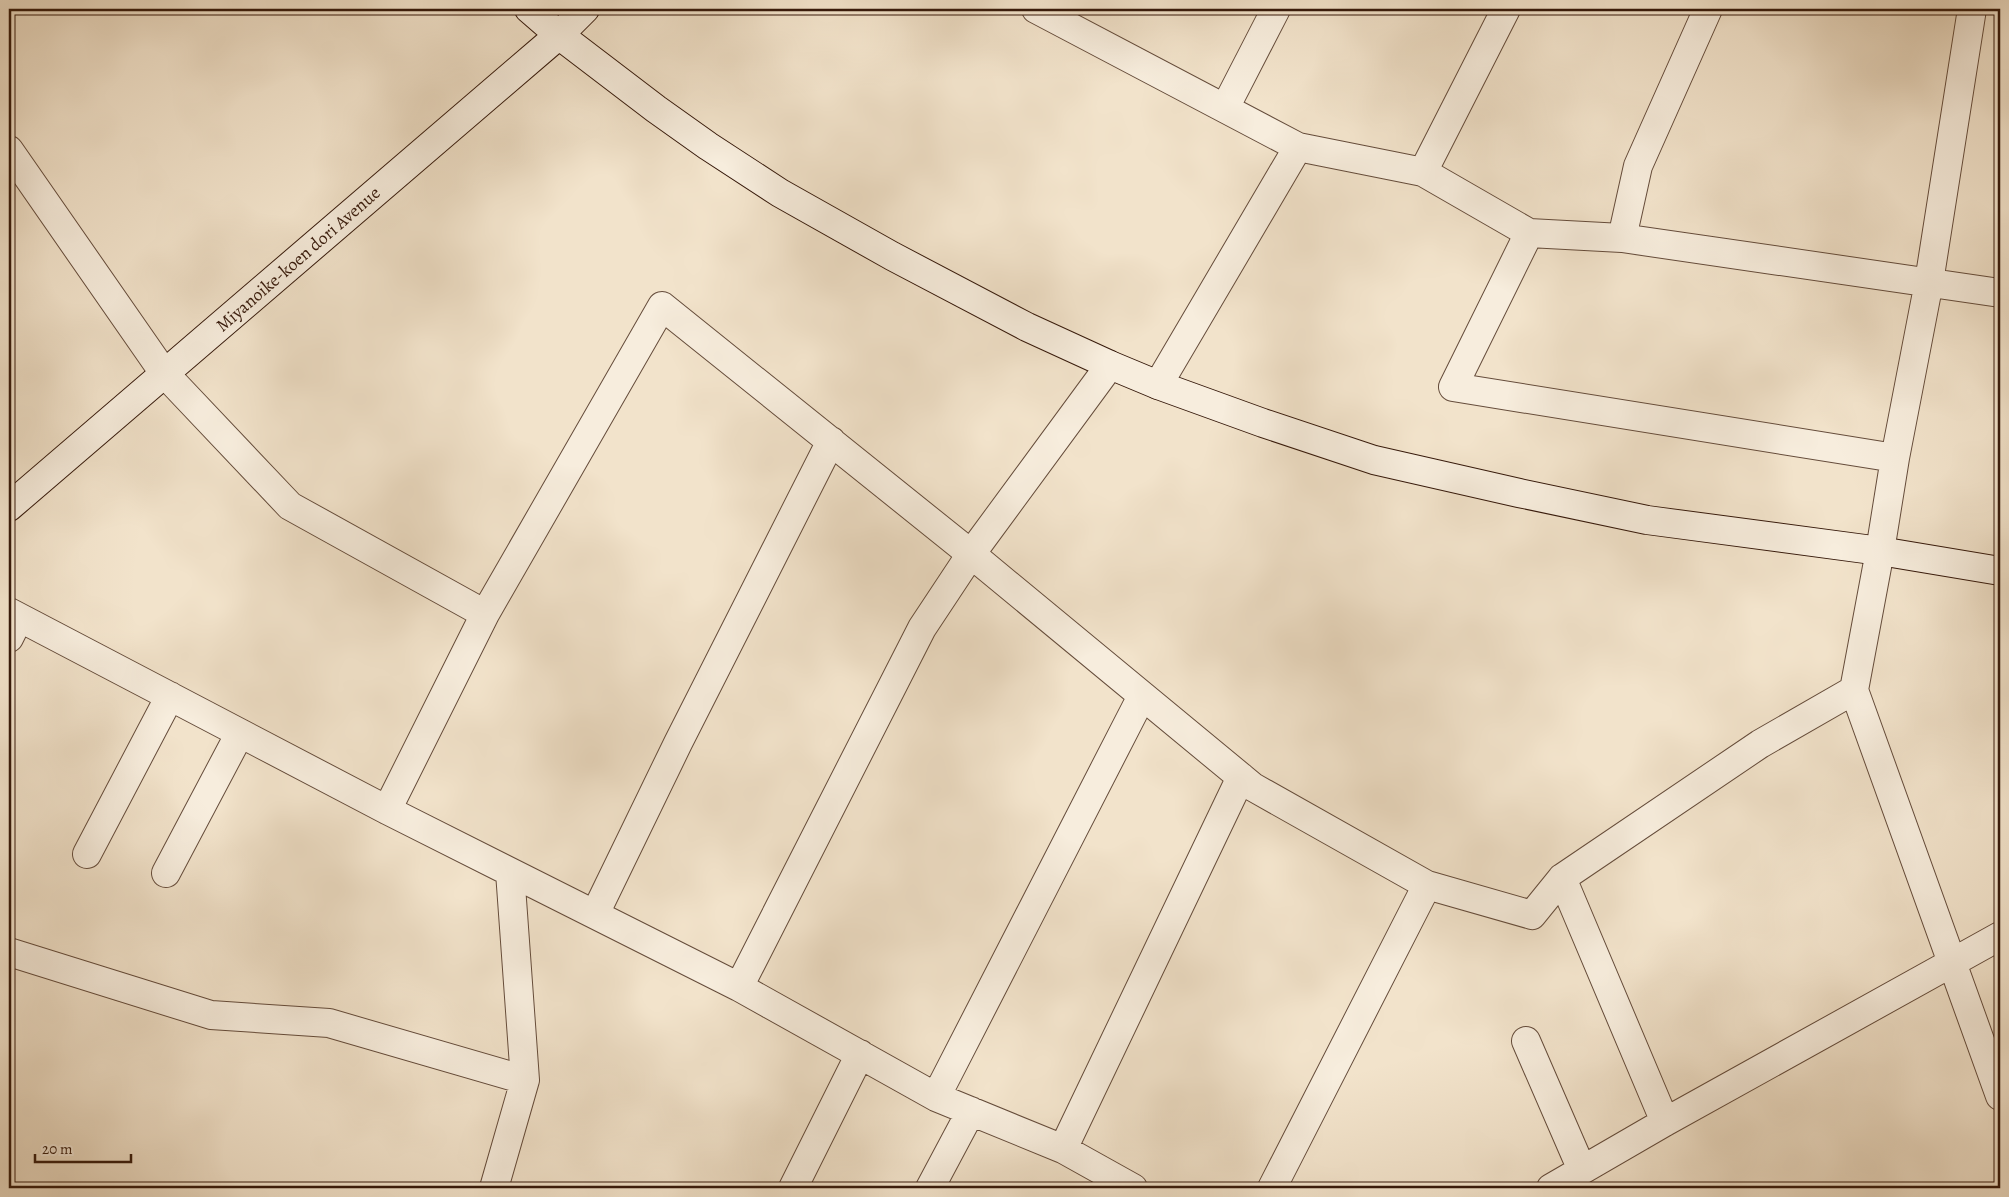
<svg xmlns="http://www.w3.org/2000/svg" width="2009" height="1197" font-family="Alegreya,serif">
<rect width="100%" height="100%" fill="#f2e3cb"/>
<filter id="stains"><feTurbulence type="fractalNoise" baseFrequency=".004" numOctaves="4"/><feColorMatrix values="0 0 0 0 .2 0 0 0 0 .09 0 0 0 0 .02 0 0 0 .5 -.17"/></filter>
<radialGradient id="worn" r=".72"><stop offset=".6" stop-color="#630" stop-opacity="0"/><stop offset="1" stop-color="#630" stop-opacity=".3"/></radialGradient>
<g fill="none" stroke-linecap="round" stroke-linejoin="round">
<g stroke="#654c3b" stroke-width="30">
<path id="street" d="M1036,9L1298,147L1158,385
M1506,9L1423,172L1529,233L1622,238L2000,293
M1225,108L1276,9
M1298,147L1423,172
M9,150L164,373L290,506L485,614
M1529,233L1453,387L1895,458
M1622,238L1638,166L1708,9
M9,612L387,810L739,987L936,1097L1063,1149L1133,1188
M9,638L19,618
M1854,690L2000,1096
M387,810L485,614L662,306L971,554L1253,787L1427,885L1532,915L1562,878L1760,744L1854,690L1880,551L1895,458L1929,282L1972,9
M87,854L170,696
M166,873L240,733
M1562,878L1665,1122
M595,914L678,743L831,441
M9,952L211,1015L329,1023L525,1080
M739,987L922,628L971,554L1110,365
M1526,1041L1582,1170
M936,1097L1142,696
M1063,1149L1241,777
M494,1188L525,1080L510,872
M793,1188L860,1054
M930,1188L971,1111
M1272,1188L1427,885
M1551,1188L1665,1122L2000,936"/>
</g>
<g stroke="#36190b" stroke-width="30">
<path id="secondary" d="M529,9L559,35L656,109L708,146L780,193L892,256L1027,327L1110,365L1158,385L1263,423L1374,460L1519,493L1647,520L1880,551L2000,571
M9,507L559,35L585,9"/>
</g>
<use href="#street" stroke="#f7eddd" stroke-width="28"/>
<use href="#secondary" stroke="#f7eddd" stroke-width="28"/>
</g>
<g text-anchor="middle" stroke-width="4.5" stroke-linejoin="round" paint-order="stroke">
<g font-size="18" fill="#36190b" stroke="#f7eddd">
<text transform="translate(298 259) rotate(-41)" y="6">Miyanoike-koen dori Avenue</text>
</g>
</g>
<rect width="2009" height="1197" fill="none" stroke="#f2e3cb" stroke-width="30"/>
<rect x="10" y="10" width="1989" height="1177" fill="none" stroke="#36190b" stroke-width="2.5"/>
<rect x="15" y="15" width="1979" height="1167" fill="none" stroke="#36190b"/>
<path d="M35 1154v8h96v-8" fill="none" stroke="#36190b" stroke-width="2.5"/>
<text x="42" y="1154" font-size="15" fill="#36190b" stroke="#f7eddd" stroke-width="4" paint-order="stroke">20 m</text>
<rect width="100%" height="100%" filter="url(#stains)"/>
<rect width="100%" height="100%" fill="url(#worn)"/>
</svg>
